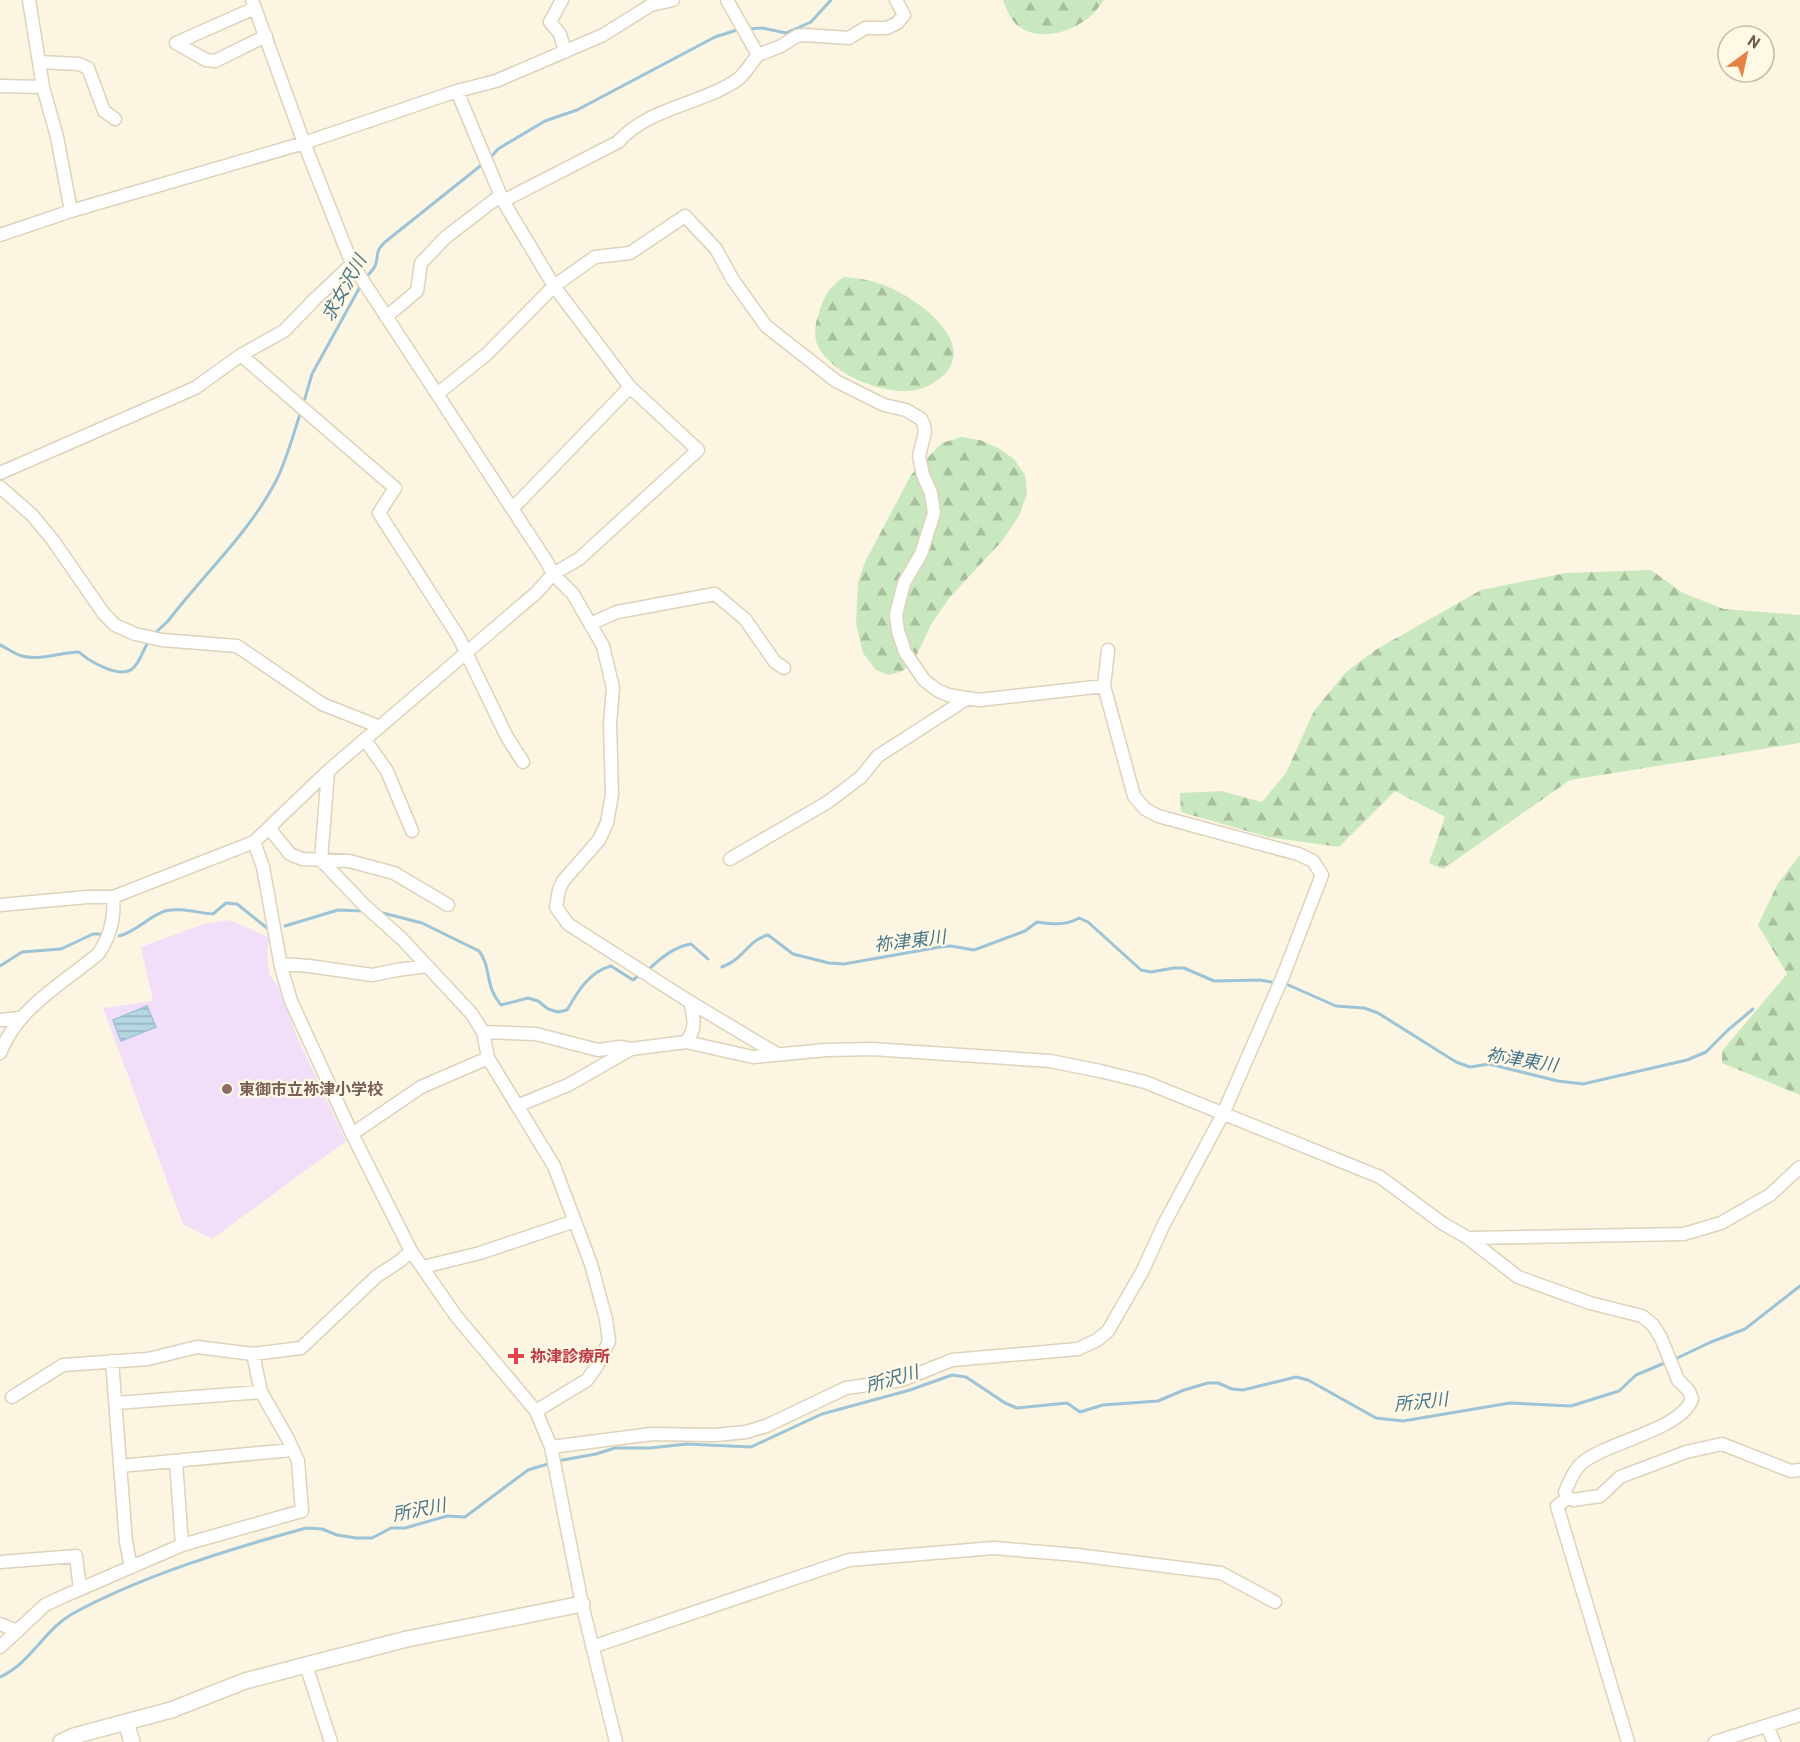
<svg xmlns="http://www.w3.org/2000/svg" width="1800" height="1742" font-family="Barlow,'Noto Sans JP',sans-serif">
<defs>
<pattern id="forest-firs" width="22" height="20" patternUnits="userSpaceOnUse" patternTransform="scale(1.5)"><rect width="22" height="20" fill="#cae8c0"/><path d="M5 1l3.5 6h-7zM16 11l3.5 6h-7z" fill="#a8bf9e"/></pattern>
<pattern id="water-rules" width="6" height="5" patternUnits="userSpaceOnUse" patternTransform="scale(1.5)"><rect width="6" height="5" fill="#b6d7e4"/><path d="M0 2.5h6" fill="none" stroke="#98b2bb"/></pattern>
</defs>
<rect width="100%" height="100%" fill="#fcf5e1"/>
<path fill="#f2def8" d="M229,920L270,938L267,949L269,974L279,988L297,1037L346,1141L212,1239L183,1224L103,1008L153,1001L141,947L204,924Z"/>
<path fill="url(#forest-firs)" d="M1003,0H1104C1100,5 1096,11 1092,15C1073,32 1039,43 1017,25C1010,19 1006,8 1003,0Z
M844,277C861,278 877,281 893,289C929,306 988,355 928,386C897,402 831,377 817,344C813,333 816,320 820,309C825,295 831,285 844,277Z
M961,437L980,440L998,448L1014,459L1025,475L1027,494L1019,516L1002,541L950,597L932,623L916,656L903,671L889,675L876,670L863,653L856,624L858,582L865,562L911,475L942,443Z
M1651,570L1683,593L1724,609L1800,615V743L1570,780L1443,869L1429,863L1445,817L1395,791L1339,847L1268,837L1181,812L1180,793L1221,791L1262,802L1286,773L1314,711L1346,672L1377,649L1481,590L1566,573Z
M1800,855V1095L1722,1063V1051L1787,974L1758,925L1778,883Z"/>
<path fill="url(#water-rules)" stroke="#9cc4d6" stroke-width="1.5" d="M147,1006L156,1027L121,1041L113,1020Z"/>
<g fill="none" stroke-linecap="round" stroke-linejoin="round">
<path stroke="#9cc4d6" stroke-width="3" d="M747,29L762,28L786,33L811,22L831,0
M489,159L498,149L545,121L577,110L715,37L740,29
M365,279C368,275 373,270 375,266C380,255 373,254 385,242L484,163
M303,405L312,374L361,285
M153,635L168,621C203,575 249,533 276,481C287,459 293,435 301,411
M0,645C7,648 14,654 22,656C40,661 61,652 79,652C89,661 119,679 132,669C140,663 143,649 149,641
M379,912L422,923L479,951C492,968 484,985 501,1005L528,998L538,1001L548,1009L558,1012L567,1010C578,991 589,972 611,966L633,980L638,976
M285,926L338,910L363,911
M119,936C136,932 149,916 165,911C181,907 197,913 213,914L226,903L237,904L267,928
M0,966L22,952L61,949L93,934H100
M722,967C744,959 748,940 768,935L793,954L829,963L844,964L940,947L951,946L974,950L1025,931L1037,922C1052,924 1065,926 1079,918L1088,922L1141,970L1151,972L1174,968H1184L1214,981L1260,980L1271,982
M649,969C662,957 674,947 691,944L708,959
M1286,984L1336,1006L1364,1008L1378,1013L1456,1062L1470,1067L1489,1064L1558,1081L1583,1084L1687,1060L1706,1052L1728,1030L1753,1009
M1673,1360L1711,1342L1745,1329L1800,1286
M557,1461L596,1454L615,1448H650L687,1444L751,1447L822,1414L910,1390L952,1375L966,1377L1005,1403L1017,1408L1067,1403L1080,1412L1103,1405L1158,1401L1184,1390L1208,1383H1218L1232,1389L1243,1390L1296,1377L1308,1380L1376,1418L1403,1421L1510,1403L1571,1406L1619,1391L1636,1375L1667,1362
M0,1677C31,1663 44,1630 72,1614C141,1576 230,1549 306,1528L322,1529L337,1535L356,1538H372L391,1528H405L447,1516L465,1517L528,1470L551,1463"/>
<g stroke="#dfd2bd" stroke-width="15">
<path id="minor" d="M29,0L43,87L57,137L71,211
M252,0L304,143L352,264L547,562L553,574L573,594L603,646L613,688L610,723L612,794L607,823L599,840L563,881L559,890L556,907L568,924L690,1002L777,1054
M562,0L550,22L560,34L565,52
M176,43L206,60L215,61L266,36
M176,43L255,8
M758,55L781,46L797,36L805,35L849,38L865,28H887L897,23L904,15L896,0
M40,62L79,64L88,68L104,111L115,119
M0,86L43,87
M0,235L71,211L304,143L457,91L496,81L603,35L651,5L673,0
M386,317L417,291L421,263L446,237L497,198L503,201L618,142C649,107 700,105 737,80C745,74 751,63 758,55L727,0
M241,355L395,488L379,513L458,636L507,737L523,762
M437,394L487,354L554,286L595,257L630,253L685,216L716,249L733,280L766,326L836,381L884,405L906,410L921,419L924,425L925,432L919,456L923,475L931,493L934,513L921,554L904,583L896,615L898,631L905,652L924,680L937,690L948,695L979,700L1104,686
M0,473L195,388L241,355L284,331L315,299L352,264
M0,487L32,515L52,539L104,614L115,625L135,634L162,640L237,646L322,704L380,727
M513,508L630,387
M590,624L617,612L715,594L745,619L775,662L784,668
M365,740L387,771L412,831
M328,771L321,860L363,904L402,939L471,1013L483,1032L488,1058L554,1166L591,1264L606,1319L609,1341L597,1366L587,1380L536,1411
M269,828L290,854L302,859L349,861L394,873L448,905
M254,842L263,867L281,967L291,1001L352,1134L411,1251L456,1316L536,1411L551,1447L582,1604L616,1742
M730,859L828,802L861,777L878,756L968,698
M0,905L87,897H113L254,842L328,771L536,593L553,574L579,559L698,450L630,387L554,286L503,201L457,91
M281,964L309,966L372,975L397,970L427,966
M0,1020L19,1018
M483,1032L536,1034L598,1050L620,1047L631,1049L686,1042L753,1057L826,1050L872,1049L1050,1061L1100,1071L1145,1082L1380,1177L1442,1223L1468,1238L1518,1277L1590,1303L1642,1316L1653,1325L1661,1338L1678,1380L1689,1391L1692,1399C1680,1431 1607,1441 1581,1464C1574,1470 1569,1482 1565,1492L1568,1498
M686,1042C697,1028 694,1019 690,1002
M0,1053C18,1007 61,985 98,954C110,937 115,918 113,897
M517,1106L568,1085L631,1049
M352,1134L421,1087L488,1058
M1468,1238L1684,1234L1721,1223L1770,1195L1800,1167
M423,1267L480,1253L575,1221
M112,1361L126,1542L131,1567
M12,1397L63,1365L148,1359L197,1347L253,1354L301,1348L377,1276L400,1261L411,1251
M116,1403L261,1392
M551,1447L652,1434L715,1435L746,1432L766,1426L846,1388L902,1380L952,1360L1078,1349L1097,1340L1108,1331L1143,1270L1163,1226L1223,1114L1283,976L1322,875L1313,861L1298,854L1158,816L1145,809L1134,796L1104,686L1108,650
M176,1461L182,1545
M120,1466L292,1450
M0,1562L76,1556L80,1589
M0,1624L18,1631
M0,1647L45,1605L64,1596L182,1545L302,1511L298,1461L288,1439L261,1392L253,1354
M592,1647L849,1560L994,1548L1077,1555L1221,1573L1275,1602
M306,1665L331,1742
M1767,1726L1774,1742
M1628,1742L1557,1506L1568,1498L1573,1500L1600,1496L1620,1477L1686,1452L1722,1444L1791,1471L1800,1470
M1715,1742L1800,1715"/>
</g>
<g stroke="#dfd2bd" stroke-width="18">
<path id="tertiary" d="M126,1722L132,1742
M61,1742L74,1736L171,1710L245,1681L306,1665L407,1639L582,1604"/>
</g>
<use href="#minor" stroke="#fff" stroke-width="12"/>
<use href="#tertiary" stroke="#fff" stroke-width="15"/>
</g>
<circle fill="#8d6e63" stroke="#fff9e6" stroke-width="2" cx="227" cy="1089" r="6"/>
<path fill="#e0444e" stroke="#fff9e6" stroke-width="2" d="M513 1347h6v6h6v6h-6v6h-6v-6h-6v-6h6z"/>
<g text-anchor="middle" stroke-width="4.5" stroke-linejoin="round" paint-order="stroke">
<g font-size="16" font-weight="bold" fill="#785e54" stroke="#fff9e6" text-anchor="start">
<text x="239" y="1095">東御市立祢津小学校</text>
</g>
<g font-size="16" font-weight="bold" fill="#be3a42" stroke="#fff9e6" text-anchor="start">
<text x="530" y="1362">祢津診療所</text>
</g>
<g font-size="18" font-style="italic" fill="#45768c" stroke="#fff9e6">
<text transform="translate(344 288) rotate(-61)" y="6">求女沢川</text>
<text transform="translate(910 941) rotate(-7)" y="6">祢津東川</text>
<text transform="translate(1522 1060) rotate(9)" y="6">祢津東川</text>
<text transform="translate(892 1379) rotate(-16)" y="6">所沢川</text>
<text transform="translate(1421 1402) rotate(-6)" y="6">所沢川</text>
<text transform="translate(419 1510) rotate(-11)" y="6">所沢川</text>
</g>
</g>
<g transform="translate(1746 54) rotate(33)"><circle r="28" fill="#fff9e6" stroke="#c7bba7" stroke-width="1.5"/>
<path d="M0-4.5L10 22L0 15L-10 22Z" fill="#e58147"/>
<text y="-9" font-size="16" font-weight="bold" text-anchor="middle" fill="#725d48">N</text>
</g>
</svg>
